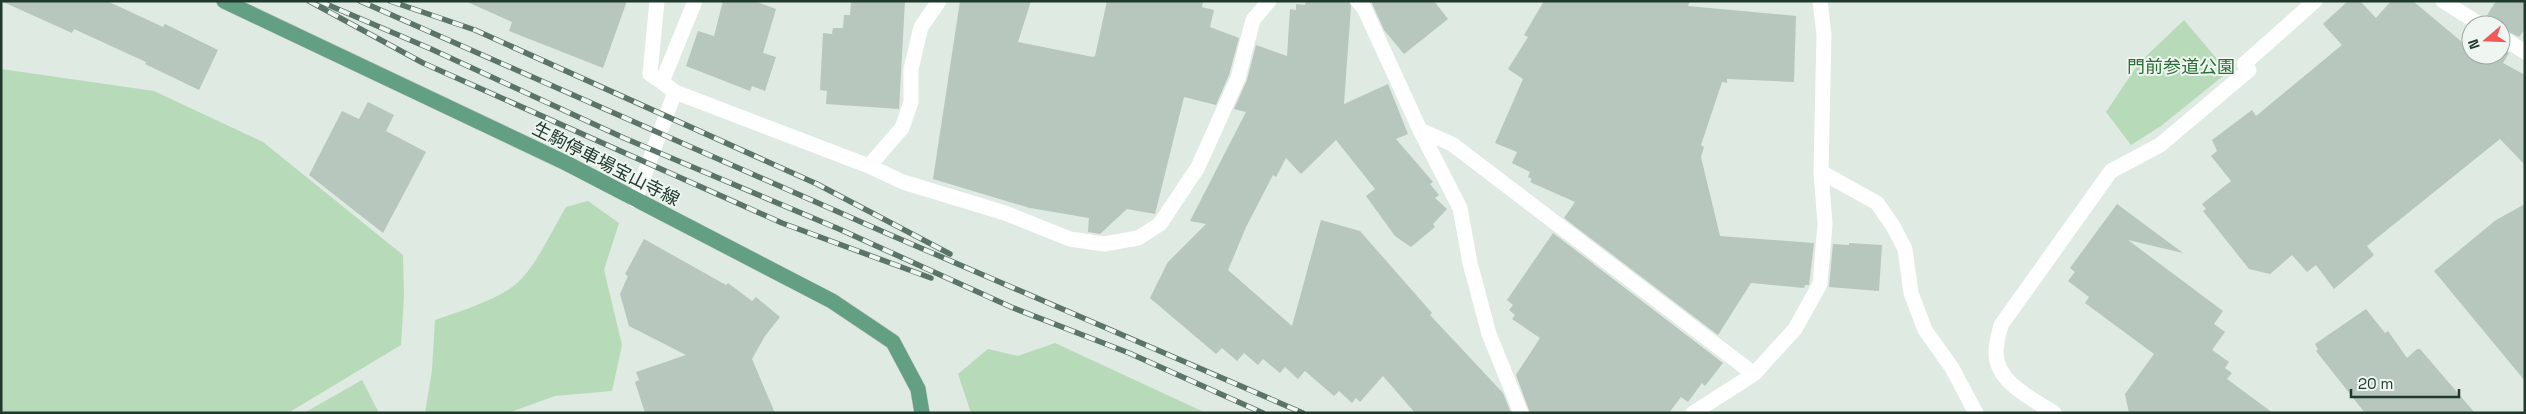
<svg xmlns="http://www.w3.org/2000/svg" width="2526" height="414" font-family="'Space Grotesk','Noto Sans JP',sans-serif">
<rect width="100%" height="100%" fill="#deeae2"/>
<path fill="#b7dbb9" d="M2184,20L2228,72L2161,126L2131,145L2106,112L2139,63Z
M1,69L154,91L263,142L403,255L404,296L401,345L288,413H1Z
M588,201L619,223L604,270L622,345L612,391L555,396L508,413H425L432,370L435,320C458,312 497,300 516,284C536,267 552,230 566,207Z
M1055,343L1206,413H971L958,374L988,349L1018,356Z
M362,380L379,413H304Z"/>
<path fill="#b7c7bd" d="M1,1H107L163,27L165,24L218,50L199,90L145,64L146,62L74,29L72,33Z
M465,1H627L603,68L509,31L512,22Z
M723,1H755L776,9L763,53L776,57L765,91L752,86L750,91L686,66L698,31L714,36Z
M851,1H905L899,109L826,104L827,91L820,90L823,33L832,34L833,28H843L844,15H850Z
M960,1H1031L1018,42L1093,57L1095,56L1107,1H1203L1202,7L1214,10L1210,27L1239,38L1229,75L1216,105L1184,97L1155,214L1127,209L1100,234L1088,232L1089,218L1030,208L933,179Z
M1306,1H1349L1351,6L1344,104L1388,84L1408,134L1396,139L1433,182L1430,184L1439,195L1435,198L1447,209L1433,224L1435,227L1411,247L1395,236L1366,196L1375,189L1336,140L1301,174L1286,158L1276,177L1273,175L1246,227L1228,270L1292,326L1321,220L1360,231L1432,313L1430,315L1503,393L1511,413H1415L1383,376L1360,402L1356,398L1352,403L1339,391L1334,396L1305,371L1298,379L1285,367L1280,373L1263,359L1258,365L1244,353L1237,361L1222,348L1216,354L1150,298L1168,262L1206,224L1190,221L1246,112L1234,109L1247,80L1256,45L1287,56L1290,9L1296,10V4L1305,5Z
M1371,1H1434L1448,19L1404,54L1384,30Z
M1544,1H1690L1688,6L1796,16L1794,82L1727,79V83L1722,82L1701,145L1704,147L1701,157L1720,236L1814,243L1809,285H1805L1804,288L1751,283L1718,335L1564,218L1575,202L1530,182L1532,179L1528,177L1530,172L1512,163L1517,152L1495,143L1523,79L1508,69L1528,37L1524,35Z
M2348,1H2360L2376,18L2391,1H2413L2468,47L2471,42V55H2501V48L2509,53L2503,63L2525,75V165L2500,139L2367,246L2374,255L2334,289L2316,265L2307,272L2292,255L2270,274L2249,269L2203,211L2206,209L2202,204L2231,181L2211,156L2217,151L2212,140L2252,110L2256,116L2342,45L2323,24Z
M2496,1H2525V29L2519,37L2501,28V25H2490L2486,17Z
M368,102L394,115L386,131L426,152L383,233L309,175L342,111L359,119Z
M2117,204L2183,253L2128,240L2223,311L2214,324L2225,332L2212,350L2229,362L2225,368L2232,373L2227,379L2273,413H2129L2125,394L2154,354L2085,303L2089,297L2068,281L2075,272L2070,268Z
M2525,204V381L2434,271L2496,220Z
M1553,233L1723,363L1705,386L1702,383L1688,402L1681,397L1669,413H1530L1516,375L1540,338L1512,319L1515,315L1509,310L1513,305L1507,300Z
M644,239L726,285L728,283L752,301L756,297L780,317L765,336L752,359L775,413H645L635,382L639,380L636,372L686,355L629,326L620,294L628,276L625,274Z
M1849,243L1882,245L1879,291L1829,287L1833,244L1849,245Z
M2366,309L2385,333L2388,331L2407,358L2417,349H2420L2475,413H2365L2316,351L2318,349L2315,344Z"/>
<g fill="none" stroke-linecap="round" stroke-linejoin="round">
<g stroke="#bcc4c0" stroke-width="16">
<path id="major" d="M224,1L566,163L832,301L893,342L918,389L922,413"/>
</g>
<path stroke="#fff" stroke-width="15" d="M657,1L650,74L662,82
M695,1L662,82L675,92L869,166L903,182L1005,213L1070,239L1104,244L1138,238L1160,224L1198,167L1238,78L1253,20L1269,1
M1358,1L1364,8L1420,130L1460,208L1470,263L1489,334L1521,413
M2443,1L2481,25
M2501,37L2525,52
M2244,64L2315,1
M1420,130L1452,144L1754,374
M869,166L902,128L911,102V69L921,27L939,1
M1821,172L1877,203L1893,226L1905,249L1911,293L1925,330L1952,368L1976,413
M635,200L675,92
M1693,413L1754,374L1795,329L1820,284L1825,224L1821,172L1824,35L1820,1
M2054,413C2033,399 1995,382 1996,352C1996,343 1999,334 2001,325L2111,171L2160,145L2249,70"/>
<use href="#major" stroke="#639f82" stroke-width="15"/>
<g stroke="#5a7568" stroke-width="5.5">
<path id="rail" d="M309,1L423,63L782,223L931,278
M319,1L431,49L624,138L839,229L1011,307L1129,353L1263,413
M360,1L886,233L1303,413
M390,1L475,30L817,184L950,254"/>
</g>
<use href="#rail" stroke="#eff6f1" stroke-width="4" stroke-dasharray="11" stroke-linecap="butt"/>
</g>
<g text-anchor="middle" stroke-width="4" stroke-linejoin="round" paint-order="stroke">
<g font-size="18" fill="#2b6f36" stroke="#eff6f1">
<text x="2181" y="73">門前参道公園</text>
</g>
<g font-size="18" fill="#20392d" stroke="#eff6f1">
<text transform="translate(606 164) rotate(27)" y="6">生駒停車場宝山寺線</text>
</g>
</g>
<rect width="2526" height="414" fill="none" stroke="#20392d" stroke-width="5"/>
<g transform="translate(2486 40) rotate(251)"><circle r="24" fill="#eff6f1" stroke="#9caaa3"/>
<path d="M0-4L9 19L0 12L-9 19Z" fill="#ef5a57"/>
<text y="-8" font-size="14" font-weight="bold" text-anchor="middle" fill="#20392d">N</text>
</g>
<path d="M2351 389v8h108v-8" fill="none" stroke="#20392d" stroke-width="2.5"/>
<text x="2358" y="389" font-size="15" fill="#20392d" stroke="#eff6f1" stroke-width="4" paint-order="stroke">20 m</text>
</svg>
